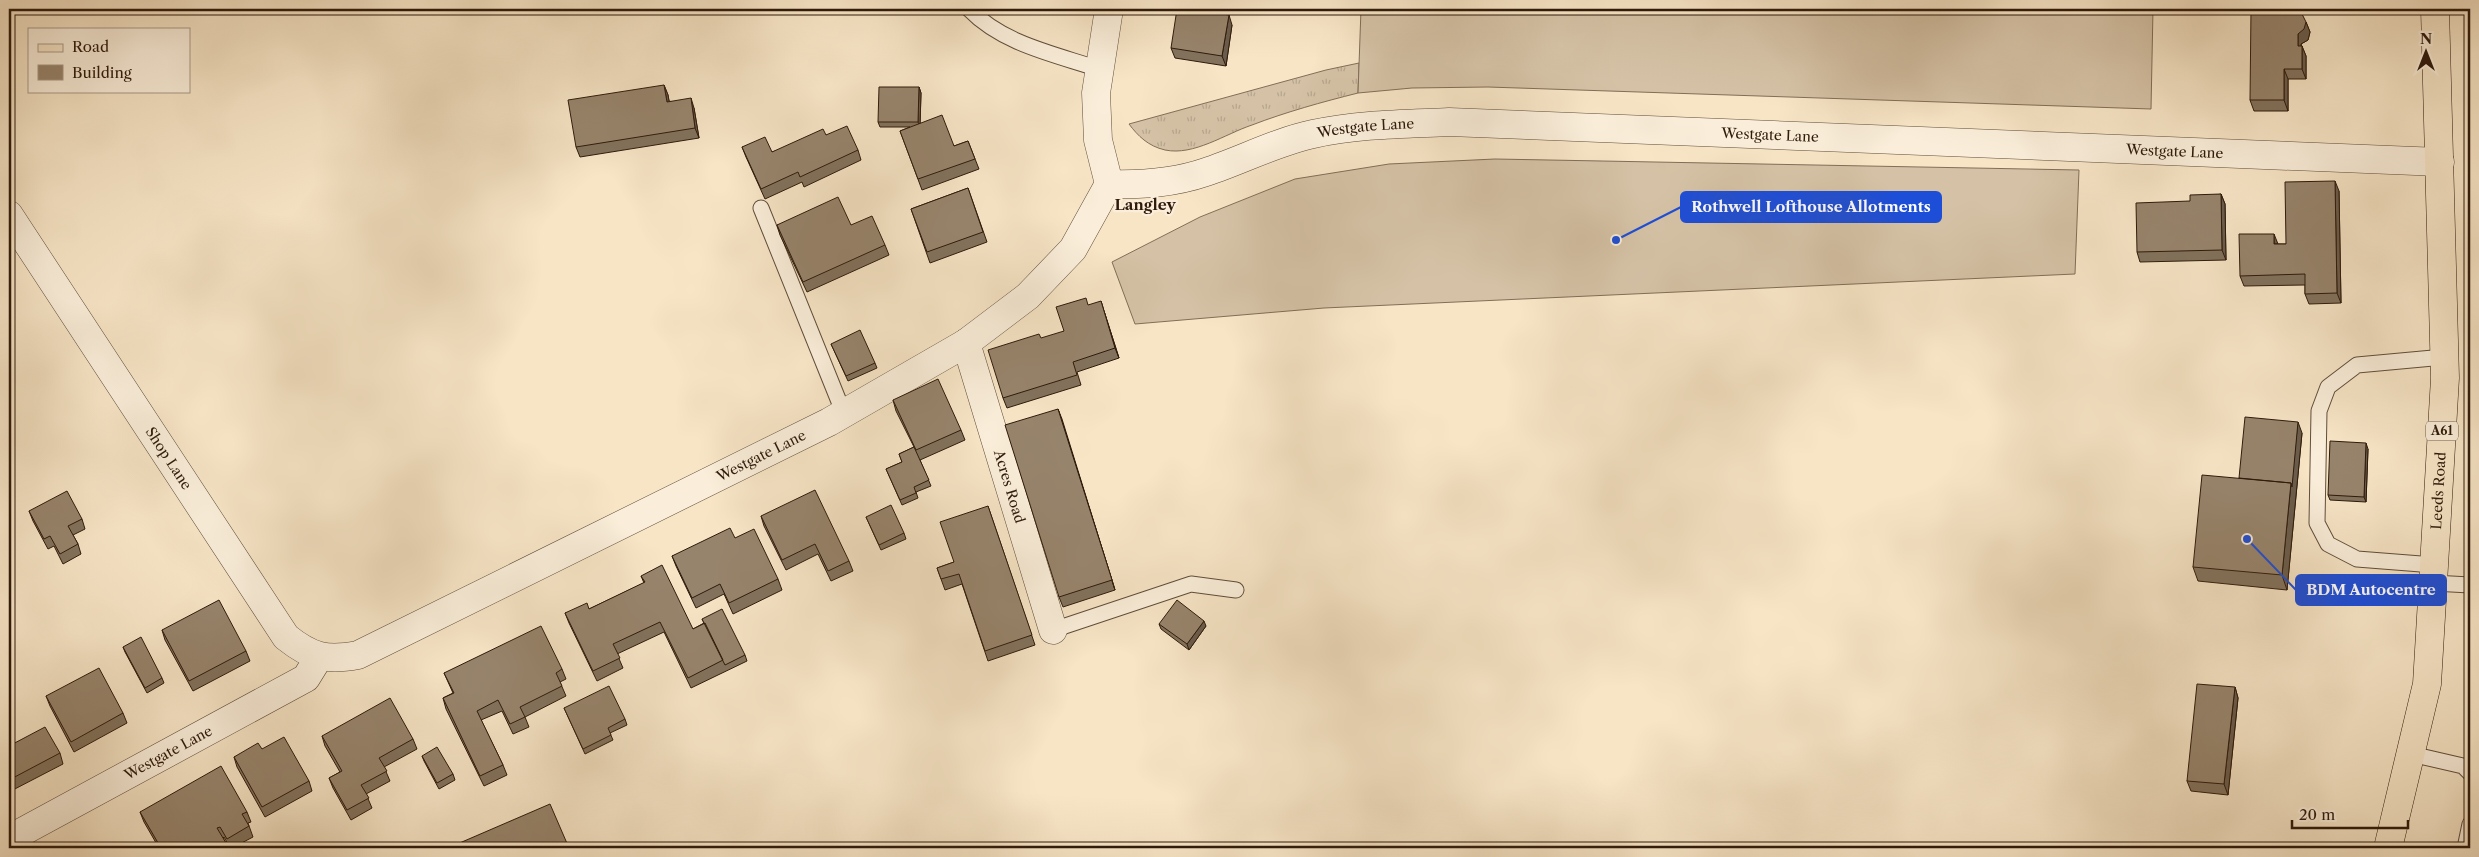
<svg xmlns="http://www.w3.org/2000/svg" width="2479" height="857" font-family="'Libre Caslon Text',serif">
<defs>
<pattern id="grass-tufts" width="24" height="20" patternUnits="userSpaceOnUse" patternTransform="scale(1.25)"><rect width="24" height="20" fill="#d5c2a6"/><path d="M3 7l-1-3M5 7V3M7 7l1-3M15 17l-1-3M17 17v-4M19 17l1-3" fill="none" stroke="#b7a68e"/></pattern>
</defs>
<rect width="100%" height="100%" fill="#f7e5c6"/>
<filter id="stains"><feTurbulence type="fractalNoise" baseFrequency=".004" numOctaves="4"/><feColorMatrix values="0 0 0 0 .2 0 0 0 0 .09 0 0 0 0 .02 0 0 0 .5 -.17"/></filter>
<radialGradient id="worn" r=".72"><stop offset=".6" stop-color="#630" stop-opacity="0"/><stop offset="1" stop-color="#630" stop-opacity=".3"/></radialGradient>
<path fill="url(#grass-tufts)" stroke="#826e58" d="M1359,63L1358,93C1322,102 1286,112 1252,125C1225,134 1194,156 1165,150C1148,146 1138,136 1129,124L1326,70Z"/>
<path fill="#d5c2a6" stroke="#826e58" d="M1361,9H2153L2151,109L1488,87L1412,88L1358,93Z
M1495,159L2079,170L2075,274L1324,308L1135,324L1112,262L1200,217L1295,179L1389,164Z"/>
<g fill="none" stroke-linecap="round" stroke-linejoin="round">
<g stroke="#604d3a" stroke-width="17">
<path id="lane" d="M969,9C1003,44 1054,54 1099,69
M761,208L844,414
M2434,565L2357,559L2328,544L2317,523L2319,411L2328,387L2357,365L2444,357
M2433,583L2470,585
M1053,630L1191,584L1236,590
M2411,754L2463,766L2470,773
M2465,848L2470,824"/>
</g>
<g stroke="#604d3a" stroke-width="29">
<g id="street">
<path id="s1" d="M1109,184C1143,185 1174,183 1206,172C1242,160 1276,142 1313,134C1358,124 1404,124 1449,122L2440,162"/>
<path id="s2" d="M9,215L286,637C311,657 326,661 358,655L829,422L966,343L1028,296L1073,249L1109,184L1098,140L1096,93L1109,9"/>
<path id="s3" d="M966,343L1053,630"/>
<path id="s4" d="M9,839L306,678L319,657"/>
</g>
</g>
<g stroke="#2e1a0b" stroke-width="29">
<g id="primary">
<path id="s5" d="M2388,848L2427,684L2433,583L2445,378L2435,9"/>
</g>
</g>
<use href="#lane" stroke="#faeeda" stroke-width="15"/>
<use href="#street" stroke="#faeeda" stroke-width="28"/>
<use href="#primary" stroke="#f7e5c6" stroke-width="28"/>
</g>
<path fill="#82725d" stroke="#2e1a0b" d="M2306,22L2310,32L2308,40L2301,44L2306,56V79H2288V111H2254L2250,100Z
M1232,25L1226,66L1175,58L1171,48Z
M664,85L668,95L669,101L694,108L699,138L580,157L576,147Z
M919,87L921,93L920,123L954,146L968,141L979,169L922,190L900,131L910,127H880L878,122Z
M826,135L858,150L861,160L804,187L802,182L765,199L746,157L742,147L772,152Z
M968,188L987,242L930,263L911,209Z
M2339,191L2341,303L2309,304L2305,294V285L2244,286L2240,276L2278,244H2286Z
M2221,194L2225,204L2226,260L2140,262L2137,252L2190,201Z
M777,225H851L885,245L889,255L807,292L780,235Z
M1089,305L1104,311L1119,358L1077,372L1081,385L1007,408L1003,398L1064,331Z
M831,344L875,363L877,368L848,381Z
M893,400L961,430L965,440L920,460L931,486L916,492L918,498L902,505L886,469L902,462L899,454L914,447L896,411Z
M1058,409L1115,590L1063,607L1059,597Z
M2302,433L2287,590L2198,581L2193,567L2239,478Z
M2368,449L2366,502L2330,500L2328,495Z
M988,506L1035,645L988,661L962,584L945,590L937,568L954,562Z
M29,511L82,519L85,529L73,535L78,544L81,554L63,564L54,546L48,549L33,521Z
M761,516L849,561L853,571L831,581L818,554L786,570L764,526Z
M866,517L904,533L906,539L881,550Z
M735,538L778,579L782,590L733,614L724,594L696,608L676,566L672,556Z
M641,576L693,629L704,623L702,619L745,655L747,661L691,688L664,632L617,654L623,668L597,681L569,623L565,613L589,609L644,583Z
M1159,624L1206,626L1189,650L1161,629Z
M162,630L246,651L250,661L193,691L165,640Z
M123,647L162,678L164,683L147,693L125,652Z
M562,669L566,679L560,682L566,696L525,717L529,727L513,734L502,711L481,720L503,765L507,775L484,786L446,709L443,698L453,693L444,673Z
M2235,687L2238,698L2228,795L2191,791L2187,781Z
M46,696L123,713L127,723L74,752L50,706Z
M564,708L625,719L627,725L610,733L613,740L585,754Z
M322,736L413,739L417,749L384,767L390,781L366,794L372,808L351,820L333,788L329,778L340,772L325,746Z
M9,746L60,753L63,764L9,792Z
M262,749L309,781L312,791L265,817L237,767L234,757Z
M422,756L453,774L455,780L439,789L424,761Z
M140,812H247L251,822L248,823L253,837L232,848H230L224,837L223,838L229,848H159L144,822Z"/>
<path fill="#6a5c4c" stroke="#2e1a0b" d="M1229,15L1232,25L1226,66L1222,56Z
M2306,22L2310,32L2308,40L2301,44V56L2298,46V34Z
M2302,46L2306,56V79L2302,69Z
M2284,69L2288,79V111L2284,100Z
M664,85L668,95L671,112L667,102Z
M919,87L921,93L920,127L918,122Z
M691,98L694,108L699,138L695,128Z
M2335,181L2339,191L2341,303L2337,293Z
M2221,194L2225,204L2226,260L2222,250Z
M2274,234L2278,244H2274Z
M1101,301L1104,311L1119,358L1115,348Z
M1058,409L1062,419L1115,590L1112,580Z
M2298,422L2302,433L2287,590L2282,575L2291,483Z
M2366,443L2368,449L2366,502L2364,497Z
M1204,621L1206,626L1189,650L1187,644Z
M2235,687L2238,698L2228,795L2224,784Z"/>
<path fill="#97846c" stroke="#2e1a0b" d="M1177,9H1186L1229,15L1222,56L1171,48Z
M2251,10H2298L2301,12L2306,22L2304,29L2298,34V46H2302V69H2284V100H2250Z
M664,85L667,102L691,98L695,128L576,147L568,100Z
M879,87H919L918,122H878Z
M942,115L954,146L968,141L975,159L918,179L900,131Z
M847,126L858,150L800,177L798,172L761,189L742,147L765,137L772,152L823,129L826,135Z
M2335,181L2337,293L2305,294V274L2240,276L2239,234H2274V244H2286L2285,182Z
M968,188L983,232L927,252L911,209Z
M2221,194L2222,250L2137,252L2136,203L2190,201V195Z
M838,197L851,225L872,216L885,245L803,282L777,225Z
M1086,298L1088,305L1101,301L1115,348L1073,362L1077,375L1003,398L988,350L1039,334L1041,338L1064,331L1056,307Z
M860,330L875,363L846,376L831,344Z
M938,379L961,430L916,450L893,400Z
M1058,409L1112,580L1059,597L1005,425Z
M2245,417L2298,422L2292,487L2291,483L2239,478Z
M2330,441L2366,443L2364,497L2328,495Z
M914,447L929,480L914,487L916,493L900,500L886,469L902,462L899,454Z
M2202,475L2291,483L2282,575L2193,567Z
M815,490L849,561L828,571L815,544L782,560L761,516Z
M67,491L82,519L68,526L78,544L60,554L50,536L44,539L29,511Z
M891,505L904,533L879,545L866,517Z
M988,506L1032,635L985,651L959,574L941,579L937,568L954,562L940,522Z
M730,528L735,538L754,529L778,579L729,603L720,584L692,598L672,556Z
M662,565L693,629L705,623L723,660L688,678L660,622L613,644L620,658L593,671L565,613L587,603L589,609L645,582L641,576Z
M219,600L246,651L189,681L162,630Z
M1177,600L1204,621L1187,644L1159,624Z
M722,609L745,655L725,665L702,619Z
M541,626L562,669L556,673L562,686L520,707L525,717L510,724L498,700L477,711L503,765L480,776L443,698L454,693L444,673Z
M141,637L162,678L145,688L123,647Z
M99,668L123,713L71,742L46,696Z
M2197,684L2235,687L2224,784L2187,781Z
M609,686L625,719L608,728L611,735L583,749L564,708Z
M390,698L413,739L379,758L387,771L361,785L369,798L347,810L329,778L342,771L322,736Z
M45,727L60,753L9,780V746Z
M284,737L309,781L262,807L234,757L258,743L262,749Z
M437,747L453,774L437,783L422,756Z
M221,766L247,812L242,814L249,826L227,839L220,827L217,828L229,848H161L140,812Z
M550,804L569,848H448Z"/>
<g text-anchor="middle" stroke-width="4.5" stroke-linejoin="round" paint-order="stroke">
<rect fill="#faeeda" stroke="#6b5a49" stroke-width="1" x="2426" y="421.5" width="32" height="19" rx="4"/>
<g font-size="12" font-weight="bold" fill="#2e1a0b">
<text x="2442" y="435">A61</text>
</g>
<g font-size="14" fill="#2e1a0b" stroke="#faeeda">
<text dy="5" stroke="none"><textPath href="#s1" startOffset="265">Westgate Lane</textPath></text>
<text dy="5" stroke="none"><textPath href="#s1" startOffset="670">Westgate Lane</textPath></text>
<text dy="5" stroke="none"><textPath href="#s1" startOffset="1075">Westgate Lane</textPath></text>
<text dy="5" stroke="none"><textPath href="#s2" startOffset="1032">Westgate Lane</textPath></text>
<text dy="5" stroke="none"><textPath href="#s2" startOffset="291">Shop Lane</textPath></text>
<text dy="5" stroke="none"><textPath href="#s3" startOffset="150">Acres Road</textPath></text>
<text dy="5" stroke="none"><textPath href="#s5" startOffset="362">Leeds Road</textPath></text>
<text dy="5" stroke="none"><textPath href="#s4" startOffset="181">Westgate Lane</textPath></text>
</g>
<g font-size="15" font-weight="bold" fill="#2e1a0b" stroke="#faeeda">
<text x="1145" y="210">Langley</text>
</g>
</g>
<path fill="none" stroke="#1d4ed8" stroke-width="2" d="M1616 240L1681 207M2247 539L2296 590"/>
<g fill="#1d4ed8" stroke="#faeeda" stroke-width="2">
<circle cx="1616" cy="240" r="5"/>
<circle cx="2247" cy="539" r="5"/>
</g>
<g fill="#1d4ed8" stroke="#1d4ed8" stroke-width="2">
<rect x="1681" y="192" width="260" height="30" rx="5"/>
<rect x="2296" y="575" width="150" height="30" rx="5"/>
</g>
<g font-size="15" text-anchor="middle" font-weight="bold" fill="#fff">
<text x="1811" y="212">Rothwell Lofthouse Allotments</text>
<text x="2371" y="595">BDM Autocentre</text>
</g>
<rect width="2479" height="857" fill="none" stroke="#f7e5c6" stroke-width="30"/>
<rect x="10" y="10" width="2459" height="837" fill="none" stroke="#2e1a0b" stroke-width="2.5"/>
<rect x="15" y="15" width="2449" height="827" fill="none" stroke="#2e1a0b"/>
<rect x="28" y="28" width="162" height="65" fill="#faeeda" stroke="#a89987"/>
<rect x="38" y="44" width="25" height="8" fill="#f7e5c6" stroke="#a89987"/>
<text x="72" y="52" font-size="15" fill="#2e1a0b">Road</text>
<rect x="38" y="65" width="25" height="15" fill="#97846c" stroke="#a89987"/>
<text x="72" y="78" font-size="15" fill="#2e1a0b">Building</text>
<g transform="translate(2426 52)" stroke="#faeeda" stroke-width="4" paint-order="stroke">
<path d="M0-4L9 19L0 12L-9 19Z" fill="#2e1a0b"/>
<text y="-8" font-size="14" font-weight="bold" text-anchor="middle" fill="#2e1a0b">N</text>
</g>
<path d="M2292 820v8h116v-8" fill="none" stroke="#2e1a0b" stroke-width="2.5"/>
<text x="2299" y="820" font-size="15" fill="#2e1a0b" stroke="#faeeda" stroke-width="4" paint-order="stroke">20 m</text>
<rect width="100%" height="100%" filter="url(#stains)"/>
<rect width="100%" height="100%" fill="url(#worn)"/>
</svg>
